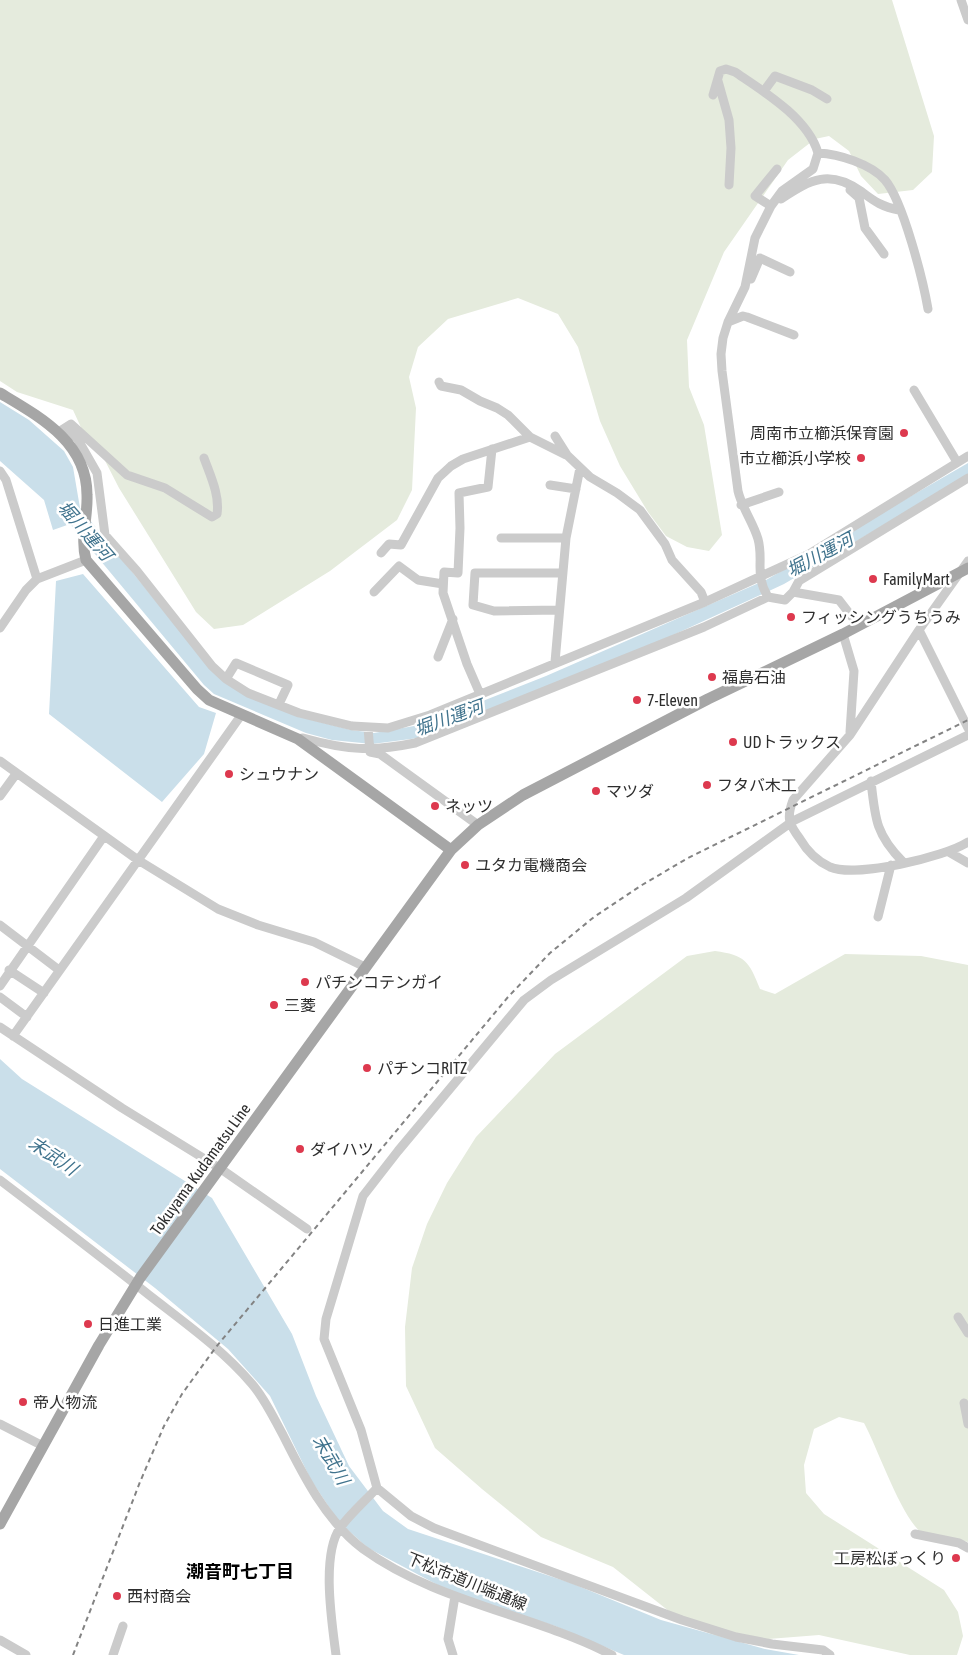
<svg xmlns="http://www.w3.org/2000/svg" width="968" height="1655" font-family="'Asap Condensed','Noto Sans JP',sans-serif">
<rect width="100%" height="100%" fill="#fff"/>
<path fill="#e5ebdd" d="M0,0H892L934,136L932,172L913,190L878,194L861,176L849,151L829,136L815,139L788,160L724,252L687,340L689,387L704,425L722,535L709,551L687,547L666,536L648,512L620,466L600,421L578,347L558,314L518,298L448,319L418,347L409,377L416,408L412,490L397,520L330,571L243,625L214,629L196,612L119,488L98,447L84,434L73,410L17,392L0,381Z
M715,951C745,955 749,961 760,989L775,994L845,954L921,956L968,965V1542C958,1540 930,1538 922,1533C902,1519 878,1449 864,1423L839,1417L814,1429L804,1465L806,1493L824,1514L944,1590L958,1612L963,1636L957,1655H910L819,1635L731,1642L684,1623L613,1567L541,1537L482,1489L435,1448L406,1386L405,1327L412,1268L427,1224L447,1183L476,1137L555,1054L687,956Z"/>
<path fill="#cadfea" d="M0,402L29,420L64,451L73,467L80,508L212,670L304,718L351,730L374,733L414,726L475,704L546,676L766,580L968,463V475L784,584L658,642L426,737L372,744L332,740L306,733L214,694L204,685L70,524L53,530L44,500L0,461Z
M83,574L199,707L216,713L204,754L162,802L49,714L56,581Z
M0,1059L22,1079L212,1198L292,1334L316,1396L349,1466L383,1511L408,1529L571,1583L661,1620L765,1649L799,1655H624L555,1626L453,1593L368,1548L339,1522L311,1480L270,1396L228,1349L155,1288L0,1169Z"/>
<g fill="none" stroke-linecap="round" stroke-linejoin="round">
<path stroke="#cbcbcb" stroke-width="9" d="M961,0L968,20
M718,81L729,120L731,148L729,185
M764,91L775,76L812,90L827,99
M713,95L720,71L726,69L735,72C763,91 808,118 818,153L813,169L782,191L771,206L755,238L745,287L728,322L723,338L721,354L722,371L738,491C742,508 753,522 758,539C764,561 754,574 768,597L785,600L793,592L799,581L968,478
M818,153C839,154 871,164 885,180C903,201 923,280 928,309
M850,190L859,198L865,228L884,254
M781,199C811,179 830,169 862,192C875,202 883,207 899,210
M771,206L755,196L777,169
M751,279L760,258L790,272
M728,322L743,316L747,317L794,335
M439,382L441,386L461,390L480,401L497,408L508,415L530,437L566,455
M914,390L957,462
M64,429L77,438L97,473L105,535L137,571L212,666L226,679L248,693L299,713L352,726L388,728L430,715L705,602L809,554L968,456
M60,431L71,424L127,475L165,488L212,517L217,514C220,495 210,475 204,458
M555,436L567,455L590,477L617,493L640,510L665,544L672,560L701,592L705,602
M0,471L6,480L37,579
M550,485L576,489
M741,505L779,492
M501,538H566
M381,553L389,544L401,545L438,478L451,466L463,459L530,437
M968,561L919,630L850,735L793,800C786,819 789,824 800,839C807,851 817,861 830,867C856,878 945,857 968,842
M374,592L399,566L418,580L443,584
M793,592L839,600L859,626
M559,610L494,611L473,605L475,573H562
M0,628L26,590L37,579L86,560
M919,630L968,728
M843,634L854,671L850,732
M438,657L453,619
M555,662L566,538L580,468
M226,679L236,663L288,685L279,704
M480,694L467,664L443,593L444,572L458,573L460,528L459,493L488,487L492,449
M368,728L370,752L380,754L478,825
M298,739L303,738C346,750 372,752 415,743L704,627L768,597
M0,761L138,860L218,909L258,925L314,942L365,967
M871,781C875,819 876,835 903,862
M0,796L16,774
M949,852L968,863
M878,917L891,865
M0,925L59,970
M9,970L44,993
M0,986L104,836
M0,997L27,1017
M0,1027L122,1108L221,1169L307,1229
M13,1036L242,714
M0,1180C50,1218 100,1256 149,1295C185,1323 222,1349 252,1384C265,1399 273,1417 283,1435C303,1475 326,1521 363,1549C436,1602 532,1614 612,1655
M958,1317L968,1333
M964,1403L968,1424
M0,1424L43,1446
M915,1534L959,1543L968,1548
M0,1640L26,1655
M113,1655L123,1626
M336,1655C332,1623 321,1555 340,1528C350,1514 365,1501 377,1488
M453,1655L448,1639L455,1596
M830,1655L823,1650L772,1644L736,1637L682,1620L434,1528L411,1516L377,1488L361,1430L324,1339L326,1319L363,1196L398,1151L524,1000L551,980L686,898L793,821L968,735"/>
<path stroke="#a6a6a6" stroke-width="11" d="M0,393C40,417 87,442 87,495C88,517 80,538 86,560L197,689L209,700L298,739L451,850
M0,1524L99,1345L140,1278L451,850L478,825L523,795L708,699L843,634L968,568"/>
<path stroke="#838383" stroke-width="2" stroke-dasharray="5 4" stroke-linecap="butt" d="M73,1655L140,1482L164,1426L182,1394L216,1347L508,997L550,953L594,917L642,885L688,858L968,720"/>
</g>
<g fill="#dd394e" stroke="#fff" stroke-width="2">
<circle cx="904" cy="433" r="5"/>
<circle cx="861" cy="458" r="5"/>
<circle cx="873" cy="579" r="5"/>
<circle cx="791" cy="617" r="5"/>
<circle cx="712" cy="677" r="5"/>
<circle cx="637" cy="700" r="5"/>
<circle cx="733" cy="742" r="5"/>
<circle cx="229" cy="774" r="5"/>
<circle cx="707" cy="785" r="5"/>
<circle cx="596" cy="791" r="5"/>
<circle cx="435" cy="806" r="5"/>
<circle cx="465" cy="865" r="5"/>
<circle cx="305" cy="982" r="5"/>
<circle cx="274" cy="1005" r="5"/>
<circle cx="367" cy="1068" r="5"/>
<circle cx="300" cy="1149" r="5"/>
<circle cx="88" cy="1324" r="5"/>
<circle cx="23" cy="1402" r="5"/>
<circle cx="956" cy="1558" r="5"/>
<circle cx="117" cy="1596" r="5"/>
</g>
<g text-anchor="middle" stroke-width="5" stroke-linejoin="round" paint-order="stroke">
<g font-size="16" fill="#2e2e2e" stroke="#fff" text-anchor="start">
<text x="894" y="439" text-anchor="end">周南市立櫛浜保育園</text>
<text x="851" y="464" text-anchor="end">市立櫛浜小学校</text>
<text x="883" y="585">FamilyMart</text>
<text x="801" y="623">フィッシングうちうみ</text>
<text x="722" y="683">福島石油</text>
<text x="647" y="706">7-Eleven</text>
<text x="743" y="748">UDトラックス</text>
<text x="239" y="780">シュウナン</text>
<text x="717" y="791">フタバ木工</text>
<text x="606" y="797">マツダ</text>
<text x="445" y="812">ネッツ</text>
<text x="475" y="871">ユタカ電機商会</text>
<text x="315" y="988">パチンコテンガイ</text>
<text x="284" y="1011">三菱</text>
<text x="377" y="1074">パチンコRITZ</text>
<text x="310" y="1155">ダイハツ</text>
<text x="98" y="1330">日進工業</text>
<text x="33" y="1408">帝人物流</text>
<text x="946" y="1564" text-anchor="end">工房松ぼっくり</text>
<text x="127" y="1602">西村商会</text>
</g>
<g font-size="16" fill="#2e2e2e" stroke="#fff">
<text transform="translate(200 1169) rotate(-54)" y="6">Tokuyama Kudamatsu Line</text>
<text transform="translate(467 1581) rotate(22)" y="6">下松市道川端通線</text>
</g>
<g font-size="18" font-style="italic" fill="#40738d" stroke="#fff">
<text transform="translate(85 531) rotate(49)" y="6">堀川運河</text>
<text transform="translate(820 555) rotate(-28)" y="6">堀川運河</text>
<text transform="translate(449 718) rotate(-20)" y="6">堀川運河</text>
<text transform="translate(53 1156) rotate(34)" y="6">末武川</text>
<text transform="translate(331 1460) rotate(60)" y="6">末武川</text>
</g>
<g font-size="18" font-weight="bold" fill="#000" stroke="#fff">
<text x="240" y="1578">潮音町七丁目</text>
</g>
</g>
</svg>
